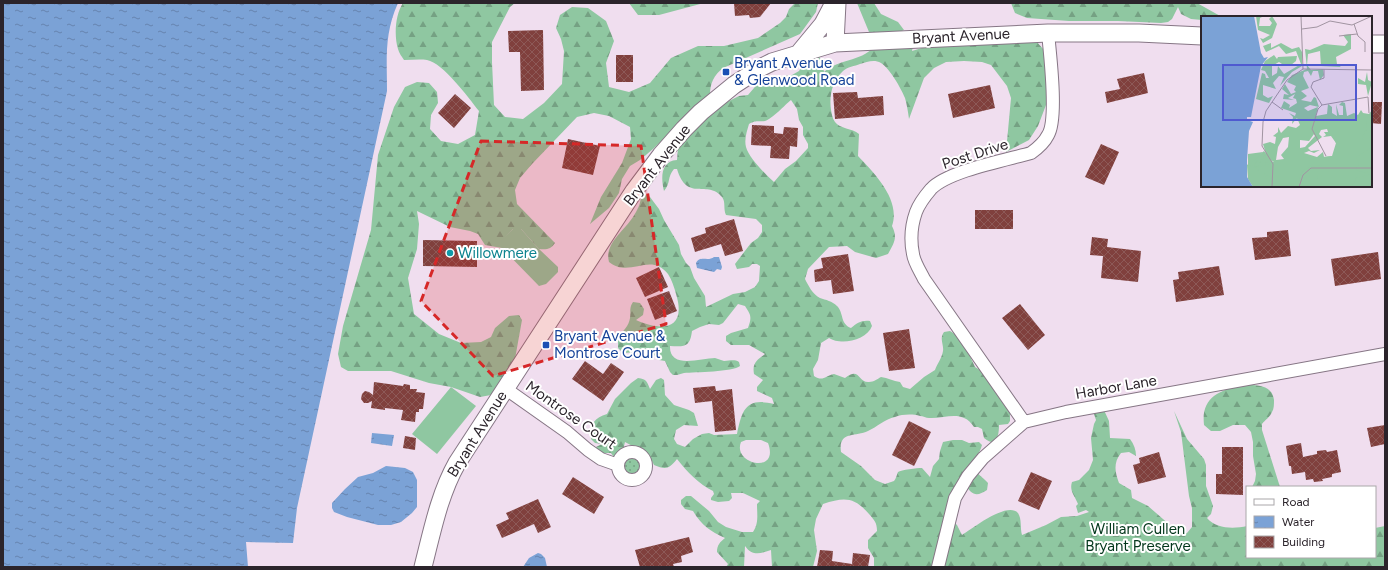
<svg xmlns="http://www.w3.org/2000/svg" width="1388" height="570" font-family="Figtree,sans-serif">
<defs>
<pattern id="grass-dots" width="8" height="8" patternUnits="userSpaceOnUse"><rect width="8" height="8" fill="#8fc7a1"/><path d="M2 2h.1M6 6h.1" fill="none" stroke="#75a183" stroke-width="1.8" stroke-linecap="round"/></pattern>
<pattern id="forest-firs" width="22" height="20" patternUnits="userSpaceOnUse"><rect width="22" height="20" fill="#8fc7a1"/><path d="M5 1l3.5 6h-7zM16 11l3.5 6h-7z" fill="#75a183"/></pattern>
<pattern id="water-ripples" width="26" height="14" patternUnits="userSpaceOnUse"><rect width="26" height="14" fill="#7ba2d6"/><path d="M2 4q2-2 4 0t4 0M15 11q2-2 4 0t4 0" fill="none" stroke="#6584ae"/></pattern>
<pattern id="building-cross-hatch" width="8" height="8" patternUnits="userSpaceOnUse"><rect width="8" height="8" fill="#80403d"/><path d="M0 0l8 8M0 8l8-8" fill="none" stroke="#8d5957"/></pattern>
</defs>
<rect width="100%" height="100%" fill="#f0deef"/>
<path fill="url(#grass-dots)" d="M620 466a12 12 0 1 1 24 0a12 12 0 1 1-24 0Z"/>
<path fill="url(#forest-firs)" fill-rule="evenodd" d="M403,3H515L510,7L492,42V62L494,105L505,117L523,119L544,103L562,84L564,51L561,39L556,28L560,15L572,7L588,8L606,21L614,41L606,63L609,87L629,92L650,83L671,58L698,46H724L758,38L780,23L786,17L789,9L795,3H818L816,12L800,34L723,68C714,75 710,83 710,95L653,149L640,160L630,166L622,179L619,193L609,208L590,224L601,197L622,163L631,139L630,127L609,116L594,113L577,117L532,164L520,178L515,190L517,204L555,243C551,249 547,250 539,249L521,229H513L502,241V248L485,245L478,234L470,231L450,227L417,211L419,224L417,249L408,278L414,314L439,334L461,343L481,342L491,337L495,328L509,316L519,315L522,320L515,359L504,380L491,395L480,397L451,387L429,383L391,371H348L341,367L338,354L343,326L371,230L378,155L394,107L405,87L417,82L429,83L437,92L438,103L431,115L430,129L441,141L458,144L475,135L479,111C468,97 443,63 427,60C420,59 412,60 404,60C402,57 399,53 398,49C394,36 395,15 403,3Z
M629,3H704L659,15H638Z
M857,3H874L881,14L898,22L904,30L894,34L913,46L912,51L925,47L1036,41L1044,50L1048,73L1046,105L1038,126L1029,140L1006,152L1011,98L1007,86L991,65L982,62L964,61L946,62L934,68L924,78L909,119C908,112 907,105 905,98C901,88 890,69 881,63C874,59 867,62 860,64C855,66 847,67 843,71C832,81 829,96 831,110C832,114 832,118 835,122C840,129 852,128 859,134L858,156C875,174 901,200 892,226C898,238 894,243 888,254L876,258L855,252L847,246L829,247L808,269L805,279C808,285 813,295 820,298C826,300 832,301 837,306C844,313 840,324 851,328C857,323 861,320 870,321L872,326C867,340 841,346 829,338L821,343L818,360L813,369L814,376C823,382 825,376 834,374L845,378C860,366 858,383 869,382C874,382 877,379 881,377C888,378 893,381 900,382L903,387L910,389L924,377L935,370C937,364 942,358 943,351C944,344 939,339 944,332L950,331L958,336L968,352L975,367L985,373L1010,413V421L1008,424L999,425C999,435 997,449 984,438L982,429L978,427H974C962,409 946,419 929,418C926,418 923,416 920,416C913,414 903,414 895,417C885,419 877,427 868,431C855,437 838,431 841,452L861,466L875,480L885,484L894,481C896,479 897,474 898,472C901,470 917,468 922,468L930,477L933,466L939,459L940,451L943,442L953,440H962L969,443L979,442L982,445C980,453 975,458 973,466C977,475 982,476 988,483L987,490C977,497 971,495 966,485L952,520L957,525L962,535C972,529 1007,501 1018,513C1022,519 1020,528 1022,535L1046,525L1061,517L1077,516L1089,512L1086,510L1078,513L1076,506L1078,504C1075,496 1069,491 1072,482L1079,480L1089,470L1093,460L1091,438L1094,424L1096,420L1093,411L1103,408L1109,421L1110,438L1130,439C1134,444 1136,450 1136,456L1129,452L1121,453C1113,463 1115,472 1119,483L1131,490L1132,498L1148,506L1178,532L1187,533L1192,527V508L1189,496L1181,432L1174,411L1187,439L1204,459L1206,465V486L1213,506L1211,514L1207,518C1216,529 1234,529 1247,526V557H1375V528L1385,526V567H874V558L868,548V540L877,531C877,522 874,520 869,514C854,497 845,497 823,504L816,519L814,530L817,551L813,567H772L771,550C760,554 752,556 745,546L744,567H726L728,564L717,552C717,545 720,542 725,538C710,531 702,526 693,511L685,509L681,504V500L686,496H691L709,511L718,522L726,527L742,532H753C759,523 757,515 757,504L760,501L743,493H731L732,498L729,501L718,502L711,500V498L714,494L713,491C699,484 687,472 677,459C669,469 666,470 654,465L649,455L625,442L623,450L614,457L611,453H602L596,451V447L602,444L595,443L591,439C590,425 593,418 607,414L615,399L631,383L638,378C647,379 647,382 650,389L656,380L661,378L664,380L665,395L674,405L689,410L694,413L698,426L684,425L676,430L674,439L677,444L685,447L693,439L702,434L709,433L714,435L737,434C742,410 746,397 774,404L772,398L757,391V387L763,380L754,374C752,363 757,360 765,354L749,345H731L726,341V336L731,333L748,328C752,317 751,315 745,306L738,304L723,323L719,325L709,324L700,327L692,331C690,347 685,347 670,346C669,370 701,358 715,358C718,359 721,360 724,361C730,361 734,359 739,362L740,366C733,372 695,372 684,373L677,375H673L670,372L665,361L659,360L647,348L638,352L623,353L618,348V337C623,331 629,326 630,318C631,311 629,308 633,302L640,303L644,309L643,315L636,320C663,332 687,329 676,294C674,287 672,280 668,274C650,251 630,279 609,262C604,244 624,231 633,217C635,214 637,210 639,206C641,201 640,198 643,195H647L650,197L659,209L664,220L679,245L681,254L686,263L690,267L694,278L705,296L706,307L733,294L745,292L755,287L759,281L760,266L757,264H752L749,267L737,269L735,264L751,243L758,238L762,232V225L756,219L726,215C723,209 726,202 722,197C708,179 687,203 677,169H674C667,177 671,183 664,191C661,179 660,161 677,160L678,147L688,132L723,104L739,96L748,95L760,81L767,78L792,75L799,71L802,66V61L818,55L822,61L824,72C838,59 860,62 874,47L873,36L869,32ZM791,100L797,109L799,120L803,127V135L808,144V148L796,161L785,169L774,182C765,174 749,158 746,147C744,139 747,131 749,124C756,120 757,122 765,121C772,119 785,105 791,100ZM746,440H761L768,443C780,475 732,464 741,442Z
M1011,3H1197L1222,17H1202V20L1191,19L1181,14L1178,7L1172,19L1168,22L1161,23L1118,21H1069L1027,18L1015,13Z
M1241,385C1254,385 1272,383 1274,400C1274,404 1274,409 1272,412C1270,417 1265,420 1262,424V430L1280,487H1252L1255,481L1256,474L1253,456V442L1251,432L1245,425H1233L1220,431H1211L1204,425C1201,398 1218,391 1241,385Z"/>
<path fill="#8fc7a1" d="M513,229H521L539,249L558,267V272L546,284L539,286L502,248L501,241Z
M451,387L476,406L437,454L412,434Z"/>
<path fill="url(#water-ripples)" d="M3,3H398C384,34 387,59 387,91L297,508L293,543L246,542L248,567H3Z
M714,257H719L722,267L721,270L717,269L714,272L697,268L696,263C700,255 708,262 714,257Z
M372,433L394,435L392,446L371,443Z
M386,466L405,468L413,472L417,480V507L412,513L401,522L391,525H378L347,517L334,512L332,508V503L345,489L358,477L373,473Z
M538,553L541,554L545,558L547,567H523L529,558Z"/>
<path fill="url(#building-cross-hatch)" d="M734,3H771L760,17L750,18L749,15L735,16Z
M543,30L544,90L521,91L520,52H509L508,31Z
M616,55H633V82H616Z
M1144,73L1148,93L1107,103L1105,92L1120,89L1117,79Z
M990,85L995,108L953,118L948,94Z
M857,92L858,98L883,96L884,115L835,119L833,93Z
M455,94L471,108L454,128L438,113Z
M1371,102H1382L1381,124L1371,123Z
M752,125L774,126V133L783,134L784,127L798,128L797,147L790,146L789,159L770,158L771,146L751,145Z
M568,139L600,146L593,175L562,168Z
M1101,144L1119,152L1104,185L1085,177Z
M975,210H1013V229H975Z
M734,219L743,251L725,256L721,244L695,252L691,238L706,233L705,228Z
M1288,230L1291,256L1255,260L1252,238L1267,237V232Z
M1092,237L1108,239L1107,247L1141,251L1138,282L1101,278L1103,256L1090,255Z
M423,240L477,241V267L423,266Z
M1378,252L1381,279L1335,286L1331,259Z
M848,254L854,291L833,294L831,280L815,282L814,270L823,268L821,258Z
M1219,266L1224,295L1176,302L1173,280L1179,279L1178,272Z
M659,267L668,287L645,297L636,278Z
M669,291L677,311L655,320L647,299Z
M1020,304L1045,335L1028,350L1002,318Z
M909,329L915,368L889,371L883,333Z
M585,361L603,374L611,363L624,372L603,401L572,379Z
M374,382L403,386L404,384L410,385V389H417L416,392L425,393L423,409H419V412H416L415,422L401,420L403,410L385,408V410L371,408L372,401L368,403H364L361,399L362,394L365,391L369,392L373,395Z
M715,386L716,391L732,389L736,430L715,432L712,401L695,403L693,388Z
M909,421L931,432L914,466L892,455Z
M1385,425V444L1371,447L1367,428Z
M405,436L416,438L415,450L403,448Z
M1301,443L1303,457L1317,454V451L1326,450L1327,452L1337,450L1341,472L1332,474V477L1322,479L1323,481L1314,482L1313,479L1306,480L1305,472L1292,474L1291,466H1289L1286,446Z
M1222,447H1243V495L1216,494V474H1222Z
M1159,452L1166,477L1138,484L1133,465L1140,463L1139,458Z
M1031,472L1052,481L1039,510L1018,501Z
M573,477L604,497L594,514L562,494Z
M538,499L551,527L538,533L534,524L502,538L496,525L509,519L506,513Z
M689,537L693,552L681,556L682,562L673,564L674,567H640L635,550Z
M820,550L833,551L832,561L852,564L853,553L870,555L868,567H817Z"/>
<g fill="none" stroke-linecap="round" stroke-linejoin="round">
<g stroke="#867685" stroke-width="14">
<path id="minor" d="M506,389L567,432L588,450L601,459L618,465
M1024,422L924,279C920,271 914,262 913,254C910,239 911,226 916,212C919,204 925,196 931,189C948,171 1006,160 1031,153C1038,148 1044,143 1048,135C1058,119 1050,54 1048,33
M618 466a14 14 0 1 1 28 0a14 14 0 1 1-28 0Z
M938,567L955,498L968,476L983,458L1024,422L1066,412L1385,354"/>
</g>
<g stroke="#867685" stroke-width="19">
<path id="secondary" d="M835,43L837,3
M1371,44H1385
M799,53L823,24L834,3
M423,567C432,532 439,495 457,463L634,191L661,155L684,129L701,112L734,85L760,68L772,62L835,43L1048,33H1139L1202,36"/>
</g>
<use href="#minor" stroke="#fff" stroke-width="12"/>
<use href="#secondary" stroke="#fff" stroke-width="17"/>
</g>
<path fill="#d62828" fill-opacity="0.2" stroke="#d62828" stroke-width="3" stroke-dasharray="8 5" stroke-linejoin="round" d="M481,141L641,146L666,324L493,376L421,301Z"/>
<g fill="#1a4fb4" stroke="#fff" stroke-width="1.5">
<rect x="722" y="68" width="8" height="8" rx="2"/>
<rect x="542" y="341" width="8" height="8" rx="2"/>
</g>
<circle fill="#0f9aa8" stroke="#fff" stroke-width="1.5" cx="450" cy="253" r="4"/>
<g text-anchor="middle" stroke-width="4" stroke-linejoin="round" paint-order="stroke">
<g font-size="15" fill="#2b242b" stroke="#fff">
<text transform="translate(961 36) rotate(-3)" y="5">Bryant Avenue</text>
<text transform="translate(975 154) rotate(-18)" y="5">Post Drive</text>
<text transform="translate(657 165) rotate(-52)" y="5">Bryant Avenue</text>
<text transform="translate(1116 387) rotate(-10)" y="5">Harbor Lane</text>
<text transform="translate(571 415) rotate(35)" y="5">Montrose Court</text>
<text transform="translate(477 434) rotate(-58)" y="5">Bryant Avenue</text>
</g>
<g font-size="15" fill="#164399" stroke="#fff" text-anchor="start">
<text x="734" y="68">Bryant Avenue<tspan x="734" dy="17">&amp; Glenwood Road</tspan></text>
<text x="554" y="341">Bryant Avenue &amp;<tspan x="554" dy="17">Montrose Court</tspan></text>
</g>
<g font-size="15" fill="#0d838f" stroke="#fff" text-anchor="start">
<text x="458" y="258">Willowmere</text>
</g>
<g font-size="15" fill="#02361b" stroke="#fff">
<text x="1138" y="534">William Cullen<tspan x="1138" dy="17">Bryant Preserve</tspan></text>
</g>
</g>
<g transform="translate(1201 16)">
<rect width="171" height="171" fill="#f0deef"/>
<path d="M132,98L136,101L171,99V171H52L47,163L46,149L63,135L72,146L132,140L137,132L124,101Z" fill="#8fc7a1"/>
<path d="M55,0H63L59,2L58,10H69L71,7L68,3L71,0L76,8L71,22L62,27L59,22L62,23L69,19L57,14ZM150,18V33L135,41L136,48L140,51L120,50L119,35L107,38L106,49L110,54L122,53L123,59L119,64L117,55H112L110,60L107,55L103,56L102,60L108,72L100,75L106,80L100,84L110,86L113,81L115,82L118,91L109,89L103,92L107,95L117,91L115,100L126,98L127,88L131,91V97L136,100L135,88L138,99H142V90L138,89L141,86L144,87L146,100L153,97L157,99L160,94L162,97L168,98L171,94V103H165L166,113L161,120L162,124L171,121V131L155,141L158,147L155,154L165,157L171,153V158L155,162L151,171H147L145,167L133,169L130,166L127,170L124,164L120,167L116,163L117,159L119,161L122,159V150L117,149L104,153L100,158L96,171H65L71,170V166L68,167L63,157L71,163L73,146L70,144L68,150L64,143L65,149L57,151L58,155L50,149L47,155V138L62,136L53,145L57,144L53,149L55,152L65,138L62,128L69,126L74,128L75,121L72,120L77,116V111L80,117L87,110L95,112L99,109L96,102L91,108L92,101L88,97L94,100L95,97L80,92L83,85L89,89L88,92L96,87L95,83L92,82L94,78L87,82L93,84L82,83L83,78L88,79L81,73L84,68L90,78L95,76L93,74L95,70L86,66L91,59L106,53L104,33L109,34L123,28L144,30L147,26L142,19ZM126,113L127,116H123L125,119L122,121L130,120L135,127L131,140L123,141L122,136L116,141L103,137L108,135L113,137L119,134L110,135L107,132L121,121L118,118L120,114ZM111,114L114,120L104,131L99,132V124L108,125L113,118ZM88,121L87,131L80,139L83,143L75,144L77,131L82,122ZM70,27V32L80,27L91,33L98,31L101,36V50L91,56L79,70L83,61L78,60L72,67L75,73L62,69V79L67,82L72,80L68,87L55,83L61,57L64,58L65,62H68L64,55L60,54L64,45L73,39L76,43L77,41L96,40L95,45L90,49L84,50L78,46L71,50V60L76,57L77,50L83,58L100,48L95,35L85,38L78,30L65,36L62,30ZM166,56L167,64L171,66L167,80L165,69L157,68V62L164,66Z" fill="#8fc7a1" fill-rule="evenodd"/>
<path d="M0,0H53L60,37L63,42L67,41L60,50L50,101H46V104L52,106L48,115L46,144V161L52,171H0Z" fill="#7ba2d6"/>
<path fill="none" stroke="#a194a1" stroke-width="1" d="M100,0L102,53M153,8L157,20L164,26V36M101,13L116,11L129,5L151,9L171,0M138,20L156,18M71,86L82,94M121,89L110,71L112,66L123,62V53M125,140L111,113L117,93L121,89L167,81L168,97M71,171L72,148L61,130L62,106L65,95L86,64L102,53L171,54M98,171L102,159L110,152H171"/>
<path fill="#4f5ad0" fill-opacity="0.15" stroke="#4f5ad0" stroke-width="2" d="M22,49H155V104H22Z"/>
<rect width="171" height="171" fill="none" stroke="#2b242b" stroke-width="2"/>
</g>
<rect width="1388" height="570" fill="none" stroke="#2b242b" stroke-width="8"/>
<rect x="1246" y="486" width="130" height="72" fill="#ffffff" stroke="#aaa7aa"/>
<rect x="1254" y="499" width="20" height="6" fill="#ffffff" stroke="#aaa7aa"/>
<text x="1282" y="506" font-size="12" fill="#2b242b">Road</text>
<rect x="1254" y="516" width="20" height="12" fill="url(#water-ripples)" stroke="#aaa7aa"/>
<text x="1282" y="526" font-size="12" fill="#2b242b">Water</text>
<rect x="1254" y="536" width="20" height="12" fill="url(#building-cross-hatch)" stroke="#aaa7aa"/>
<text x="1282" y="546" font-size="12" fill="#2b242b">Building</text>
</svg>
